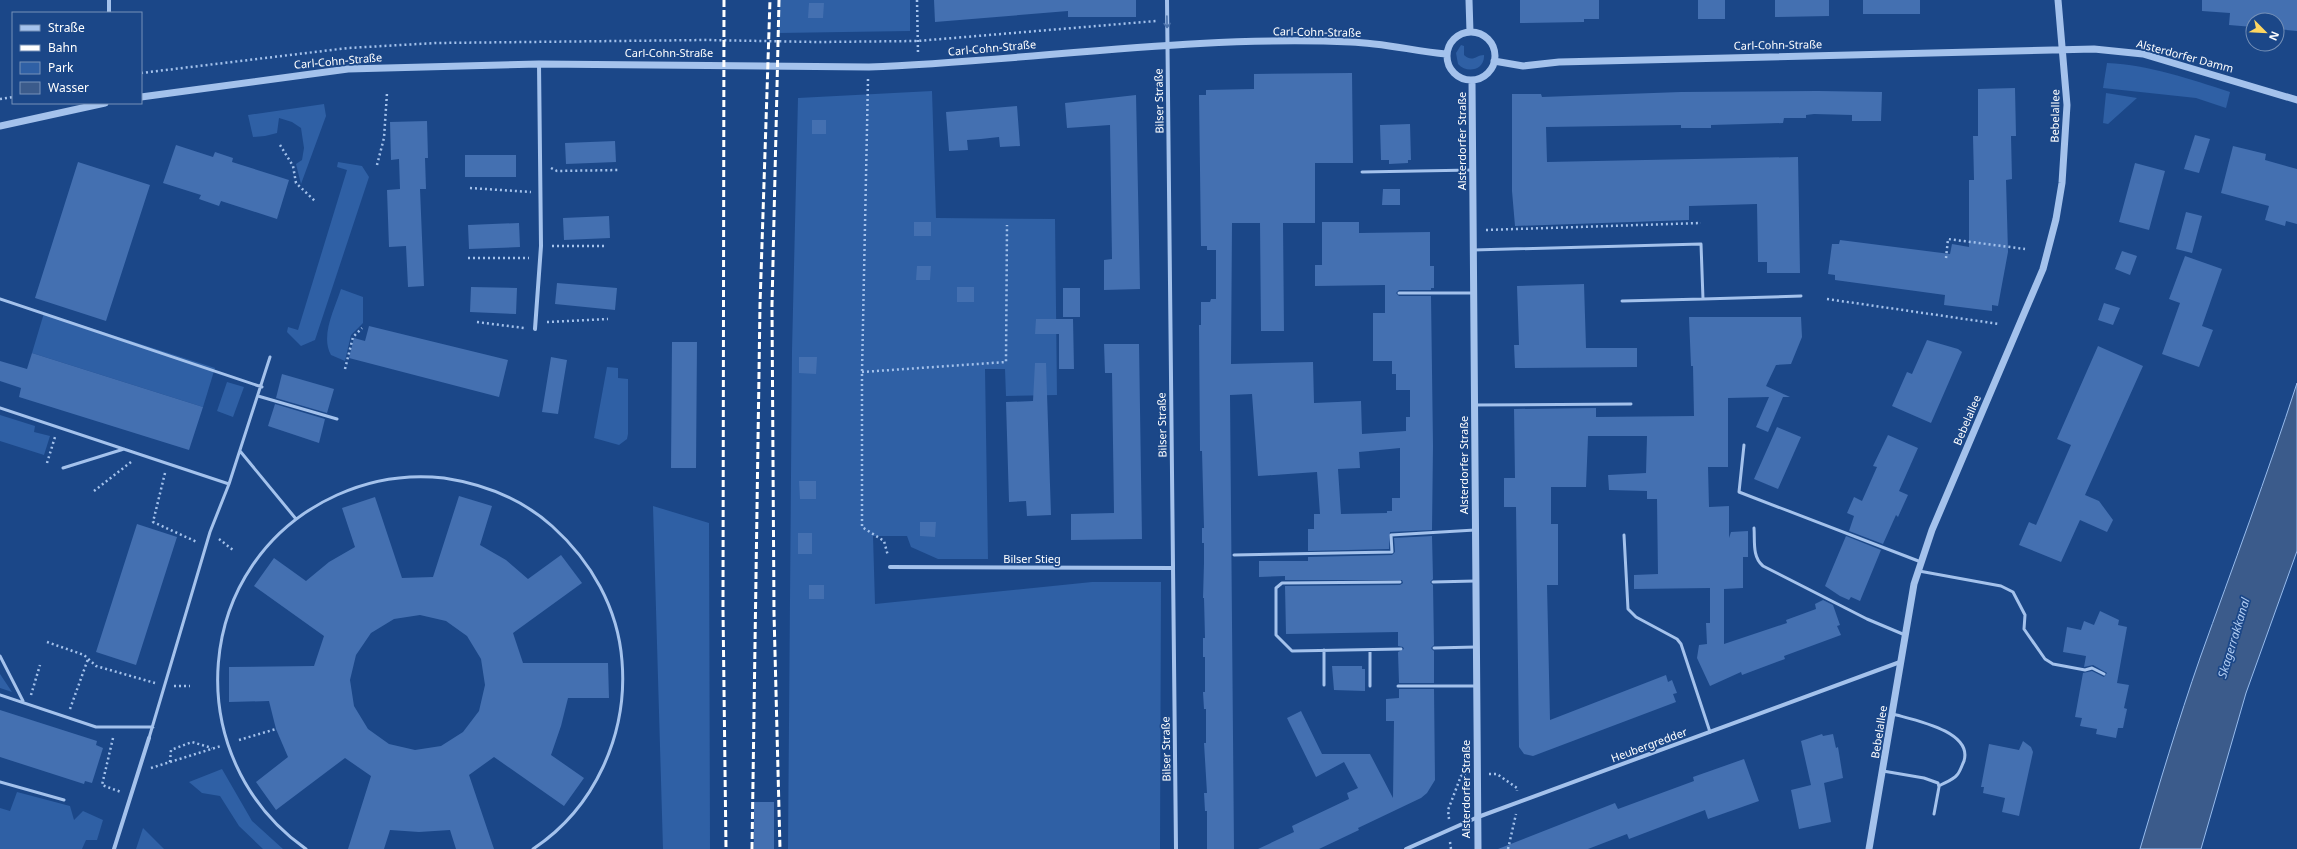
<svg xmlns="http://www.w3.org/2000/svg" width="2297" height="849" font-family="'Noto Sans',sans-serif">
<rect width="100%" height="100%" fill="#1b4788"/>
<path fill="#2f60a5" d="M779,0H910V31L778,33Z
M1461,45L1464,46V55C1473,63 1476,55 1484,55C1485,70 1467,74 1458,64L1456,53Z
M2107,63C2150,65 2190,79 2230,92L2226,108L2196,98L2103,88Z
M932,91L936,218L1055,219L1057,395L1006,396L1005,369H985L988,559H938L911,547L907,536H873L875,604L1092,582H1161L1160,849H788L792,351L798,98Z
M2106,93L2137,98L2108,124L2103,123Z
M324,104L326,116L301,184L296,164L302,160L304,148L301,128L292,122L279,118L277,133L265,136L253,137L248,115Z
M338,162L362,166L369,177L315,340L301,346L287,332L288,327L298,330L347,170L337,167Z
M341,289L363,297V323L351,335L345,361L331,355C320,336 335,308 341,289Z
M44,313L215,368L203,407L32,353Z
M607,367L618,368V378L628,379V434L627,439L619,445L594,438Z
M227,382L244,387L233,417L217,411Z
M0,415L35,426L34,432L50,436L44,455L0,441Z
M653,506L709,523L710,849H663Z
M0,674L12,692L0,688Z
M222,769L252,821L283,849H263L239,826L220,796L202,793L189,782Z
M17,792L70,806L74,820L83,811L103,820L97,840H86L82,849H0V808L10,811Z
M143,828L164,849H136Z"/>
<path fill="#3b5b8b" stroke="#97bcee" d="M2297,383V551L2246,693L2201,849H2140C2159,785 2178,721 2200,658C2233,566 2267,476 2297,383Z"/>
<path fill="#4470b1" fill-rule="evenodd" d="M934,0H1136V17H1068V11L935,22Z
M1520,0H1599V19H1584V22L1520,23Z
M1698,0H1725V19H1698Z
M1775,0H1829V16L1775,17Z
M1863,0H1920V14H1863Z
M2202,0H2297V31L2277,29V20H2253V27L2229,25L2230,13L2202,11Z
M809,3H824L823,18H808Z
M1352,73L1353,163H1315V223H1283L1284,331H1261L1260,223H1232L1231,364L1313,362L1314,403L1361,401L1362,434L1406,431V417H1410V390H1396V374H1392V361H1373V313H1385V285L1315,286V265H1322V222H1359V233L1430,232V266H1434V288H1431V290H1399L1396,293L1399,296H1431L1433,446L1432,530L1390,532L1389,549L1308,551V529H1314V514H1320L1317,472L1258,476L1252,394L1230,395L1234,849H1207V811H1205L1204,793H1207L1204,743H1206V709H1204L1203,692H1205V657H1203V638H1205L1204,598H1203L1204,563V543H1202V528H1204L1202,451H1200L1199,325H1201V302H1210L1211,299H1216V250H1207V246H1201L1199,95H1206V90L1254,89V74ZM1400,448V498H1392V511H1387V513L1341,514L1338,469L1360,468L1359,452Z
M2015,88L2016,136H2011L2012,179L2006,180L2008,252L1998,306L1992,305V311L1944,305L1945,295L1835,280V275L1828,274L1832,244H1839L1840,240L1950,254L1952,244L1969,247V180H1974L1973,136H1978V89Z
M1818,91L1882,92L1881,121H1852V115L1814,114L1806,115V118H1784L1783,123L1711,125V128H1681V125L1546,127L1547,162L1798,157L1800,273H1767V262H1758L1757,204L1689,206V220L1515,226L1512,191V94H1541L1542,97L1681,92Z
M1136,95L1140,289L1104,290V260L1112,259L1110,125L1067,128L1065,103Z
M1017,106L1020,146L1000,147L999,137L981,139L967,140L968,150L949,151L946,112Z
M812,120H826V134H812Z
M427,121L428,158H425L426,189H420L424,286L408,287L406,246L389,247L387,190L400,189L399,159L391,160L390,122Z
M1410,124L1411,160H1408V163L1389,164V160H1381L1380,125Z
M2195,135L2210,139L2199,173L2184,169Z
M615,141L616,162L566,164L565,143Z
M176,145L213,157L215,152L233,158L232,162L289,180L277,219L221,201L219,206L199,199L201,195L163,183Z
M2233,146L2266,154L2265,160L2297,169V224L2286,221L2285,226L2265,220L2269,206L2221,193Z
M465,155H516V177H465Z
M78,162L150,185L106,321L35,298Z
M2135,163L2165,171L2149,230L2119,222Z
M1383,189H1400V205H1382Z
M2186,212L2202,216L2192,253L2176,249Z
M609,216L610,238L564,240L563,218Z
M914,222H931V236H914Z
M519,223L520,247L469,249L468,225Z
M2122,251L2137,256L2130,275L2115,269Z
M2185,256L2222,269L2202,326L2213,330L2199,367L2162,354L2180,303L2169,299Z
M917,266H931L930,280H916Z
M557,283L617,288L615,310L555,304Z
M1584,284L1586,348H1637V367L1515,368L1514,345H1519L1517,286Z
M471,287L517,288L516,314L470,312Z
M957,287H974V302H957Z
M1063,288H1080V317H1063Z
M2104,303L2120,308L2113,325L2098,320Z
M1689,317H1801L1802,337L1791,364L1776,365L1766,386L1790,397H1783L1768,432L1756,427L1769,397L1728,398V467H1708L1709,507L1729,506V538L1731,532L1748,531V557H1743V588L1724,589V644L1787,623L1786,620L1816,609L1815,604L1823,600L1833,605L1840,625L1837,626L1841,635L1784,656L1785,659L1742,675L1741,672L1710,686L1697,658L1699,645L1707,644L1706,623H1710V588L1634,589V575L1658,574L1657,499H1647V491L1609,490L1608,475L1646,473L1647,436H1588L1586,487H1551V524H1558V585H1547L1550,720L1666,675L1668,682L1672,680L1677,693L1673,694L1676,702L1533,756L1524,754L1519,747L1516,507H1504V478H1515L1514,409L1596,408V417L1694,416L1693,366H1691Z
M1036,319H1073L1074,369H1059V334H1035Z
M369,326L508,360L499,397L349,358L354,338L365,341Z
M1927,340L1958,349L1962,352L1931,423L1892,406L1907,372L1912,374Z
M672,342H697L696,468H671Z
M1104,344H1139L1142,539L1071,540V514L1114,513L1112,373H1105Z
M2098,346L2143,366L2085,495L2099,501L2113,520L2107,532L2080,520L2061,562L2019,545L2029,522L2036,525L2071,445L2057,439Z
M32,353L203,407L189,450L19,397L21,388L0,381V361L27,369Z
M551,357L567,360L558,414L542,412Z
M799,357H817L816,374L799,373Z
M1035,363H1046L1051,515L1027,516L1026,501L1009,502L1006,402L1033,401Z
M282,374L334,389L327,413L276,398Z
M275,404L325,419L319,443L268,426Z
M1777,427L1801,437L1778,489L1754,479Z
M1888,435L1918,448L1899,491L1908,495L1898,517L1896,515L1883,544L1849,531L1854,516L1847,513L1854,497L1862,501L1877,467L1873,466Z
M799,481H816V499H800Z
M459,496L492,506L480,545L506,560L528,579L561,555L582,583L513,633L523,663H608L609,698H568L561,726L551,755L584,778L564,806L494,757L469,775L494,849H456L450,830L419,832L390,830L384,849H348L371,776L345,758L276,810L256,782L288,757L276,729L269,701L229,702V667L314,666L324,636L254,586L274,558L306,581L329,562L355,547L342,508L375,497L402,578L433,577ZM420,615L446,621L467,636L481,659L485,685L479,711L463,732L441,746L415,750L389,744L368,729L354,706L350,680L356,655L371,633L394,619Z
M920,522H936L935,537L920,536Z
M137,524L177,537L136,665L96,652Z
M798,533H812V554H798Z
M1432,536L1433,579L1430,582L1433,585L1434,645L1431,648L1434,651V683H1399L1398,652L1404,649L1403,647L1398,646V632L1286,634L1285,586L1400,585L1403,583L1402,580H1285V576L1259,577V561H1308V557L1392,555L1395,552L1394,538Z
M1846,536L1881,550L1860,601L1851,597L1849,600L1840,596L1825,586Z
M809,585H824V599H809Z
M2100,611L2119,620L2118,625L2127,627L2117,683L2129,685L2124,708L2127,709L2123,728H2118L2116,738L2096,734L2097,729L2080,726L2082,718L2075,717L2083,673L2092,671L2104,677L2107,673L2093,665L2084,667L2086,656L2063,652L2067,627L2081,630L2084,621L2094,625Z
M1332,666H1362V669H1365V691L1334,690Z
M1399,689H1434L1435,780L1427,793L1421,798L1358,828L1359,830L1319,849H1258L1294,832L1292,826L1349,799L1347,793L1358,788L1344,762L1316,777L1287,718L1301,711L1322,754H1370L1393,798L1394,721H1386V699L1399,698Z
M0,710L97,741L96,745L103,748L92,783L85,781L84,784L0,757Z
M1822,734L1823,736L1833,734L1836,748L1838,747L1843,778L1824,783L1831,822L1799,829L1791,790L1811,785L1801,741Z
M2023,741L2031,747L2033,752L2019,816L2002,812L2005,798L1983,793L1984,787H1981L1989,744L2019,750Z
M1744,759L1759,801L1708,819L1705,810L1629,839L1627,834L1588,849H1498L1615,803L1618,809L1694,781L1693,777Z
M754,802H774V849H754Z"/>
<g fill="none" stroke-linecap="round" stroke-linejoin="round">
<path stroke="#a4c2ec" stroke-width="2.5" stroke-dasharray="2 3" stroke-linecap="butt" d="M917,0L918,53
M141,73L348,48L436,43L706,40L817,42L917,41L1156,21
M868,79L862,372V527L884,541L888,556
M0,99L13,97
M280,145L293,166L296,183L316,202
M377,165L384,138L387,93
M551,168L557,171L619,170
M470,188L531,192
M1486,230L1701,223
M552,246H606
M468,258H529
M1946,258L1948,239L2025,249
M1827,299L1999,324
M477,322L524,328
M547,322L608,319
M345,369L353,337L362,328
M862,372L1006,362L1007,225
M47,463L55,437
M165,473L153,522L197,542
M94,491L131,462
M219,539L233,550
M47,642L84,655L96,666L155,683
M174,686H190
M31,695L40,665
M70,709L88,659
M113,738L102,785L121,792
M239,740L276,729
M170,762L171,750L192,742L212,748
M151,768L221,746
M1489,774H1497L1517,788V791
M1449,819L1448,810L1461,776L1466,775
M1450,842L1451,849
M1508,849L1516,814"/>
<path stroke="#a4c2ec" stroke-width="3" d="M1362,172L1473,170
M1473,250L1701,244L1703,299L1801,296
M1399,293H1473
M0,299L262,387
M1622,301L1703,299
M258,396L337,419
M1474,405L1631,404
M0,408L229,484
M1744,445L1739,492L1921,562
M240,451L296,519
M63,468L124,449
M1754,528C1755,541 1752,557 1763,566L1867,619L1905,635
M1624,535L1628,609L1636,617L1677,639L1681,644L1710,732
M1234,555L1392,552L1391,535L1475,530
M1919,571L2001,586L2013,592L2025,615L2024,629L2045,659L2053,664L2085,670L2092,668L2104,674
M1400,582L1282,583L1276,588V635L1292,651L1401,649
M1433,582L1475,581
M1434,648L1476,647
M0,656L23,701
M1324,685V650
M1370,686V650
M1398,686H1476
M0,695L96,727H153
M1893,714C1914,720 1973,731 1964,761C1962,765 1960,772 1957,775C1953,780 1944,783 1939,786
M149,738L210,532L229,484L270,357
M1883,771L1924,778L1938,783L1939,787L1934,814
M0,782L64,800
M306,849C177,758 191,561 337,495C370,480 408,474 444,478C483,484 522,499 552,526C591,561 618,608 622,661C628,734 595,808 533,849"/>
<path stroke="#a4c2ec" stroke-width="4" d="M1167,0L1176,849
M109,13V0
M535,329L541,246L539,64
M890,567L1173,568
M114,849L149,738
M1406,849L1478,817L1900,662"/>
<path stroke="#a4c2ec" stroke-width="7" d="M1469,0L1470,32
M1447 56a24 24 0 1 1 48 0a24 24 0 1 1-48 0Z
M1494,61L1523,66L1559,62L2094,49L2143,54L2297,100
M1472,80L1478,849
M141,97L348,69L539,64L869,67C1029,61 1189,35 1351,42C1382,43 1415,51 1446,54
M0,126L105,103
M1869,849L1914,584L1932,530L2043,269L2056,219L2062,183L2067,105L2058,0"/>
<path stroke="#fff" stroke-width="3" stroke-dasharray="7 3" stroke-linecap="butt" d="M724,0L723,609L726,849
M779,0L772,305L774,613L780,849
M752,849L760,305L770,0"/>
</g>
<defs><path id="oneway-shaft" d="M-6 0H5M1.5-3L5.5 0L1.5 3" fill="none" stroke-width="1.6" stroke-linecap="round" stroke-linejoin="round"/></defs>
<use stroke="#4b72ab" href="#oneway-shaft" transform="translate(1167 22) rotate(89)"/>
<g text-anchor="middle" stroke-width="3.5" stroke-linejoin="round" paint-order="stroke">
<g font-size="11" fill="#fff" stroke="#1b4788">
<text transform="translate(1317 32) rotate(1)" y="4">Carl-Cohn-Straße</text>
<text transform="translate(1778 45) rotate(-1)" y="4">Carl-Cohn-Straße</text>
<text transform="translate(992 48) rotate(-5)" y="4">Carl-Cohn-Straße</text>
<text x="669" y="57">Carl-Cohn-Straße</text>
<text transform="translate(2185 56) rotate(15)" y="4">Alsterdorfer Damm</text>
<text transform="translate(338 61) rotate(-5)" y="4">Carl-Cohn-Straße</text>
<text transform="translate(1159 101) rotate(-91)" y="4">Bilser Straße</text>
<text transform="translate(2055 116) rotate(-89)" y="4">Bebelallee</text>
<text transform="translate(1462 141) rotate(-90)" y="4">Alsterdorfer Straße</text>
<text transform="translate(1967 420) rotate(-67)" y="4">Bebelallee</text>
<text transform="translate(1162 425) rotate(-91)" y="4">Bilser Straße</text>
<text transform="translate(1464 465) rotate(-90)" y="4">Alsterdorfer Straße</text>
<text x="1032" y="563">Bilser Stieg</text>
<text transform="translate(1879 732) rotate(-81)" y="4">Bebelallee</text>
<text transform="translate(1649 745) rotate(-20)" y="4">Heubergredder</text>
<text transform="translate(1166 749) rotate(-91)" y="4">Bilser Straße</text>
<text transform="translate(1466 789) rotate(-90)" y="4">Alsterdorfer Straße</text>
</g>
<g font-size="12" font-style="italic" fill="#b0ccf3" stroke="#1b4788">
<text transform="translate(2234 638) rotate(-73)" y="4">Skagerrakkanal</text>
</g>
</g>
<rect x="12" y="12" width="130" height="92" fill="#1b4788" stroke="#7691b8"/>
<rect x="20" y="25" width="20" height="6" fill="#a4c2ec" stroke="#7691b8"/>
<text x="48" y="32" font-size="12" fill="#ffffff">Straße</text>
<rect x="20" y="45" width="20" height="6" fill="#ffffff" stroke="#7691b8"/>
<text x="48" y="52" font-size="12" fill="#ffffff">Bahn</text>
<rect x="20" y="62" width="20" height="12" fill="#2f60a5" stroke="#7691b8"/>
<text x="48" y="72" font-size="12" fill="#ffffff">Park</text>
<rect x="20" y="82" width="20" height="12" fill="#3b5b8b" stroke="#7691b8"/>
<text x="48" y="92" font-size="12" fill="#ffffff">Wasser</text>
<g transform="translate(2265 32) rotate(114)"><circle r="19" fill="#1b4788" stroke="#7691b8"/>
<path d="M0-3L7 15L0 10L-7 15Z" fill="#fdd661"/>
<text y="-6" font-size="11" font-weight="bold" text-anchor="middle" fill="#ffffff">N</text>
</g>
</svg>
